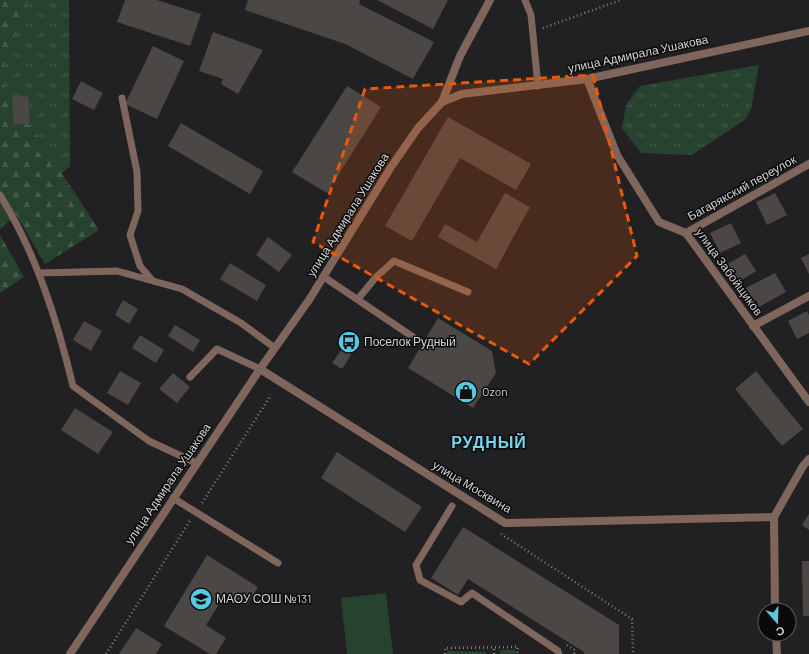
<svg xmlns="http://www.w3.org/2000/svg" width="809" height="654" font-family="Barlow,sans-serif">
<defs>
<pattern id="grass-tufts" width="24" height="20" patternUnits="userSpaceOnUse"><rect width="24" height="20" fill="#27432f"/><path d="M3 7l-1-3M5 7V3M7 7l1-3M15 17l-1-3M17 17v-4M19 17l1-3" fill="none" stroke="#455d4c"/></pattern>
<pattern id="forest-firs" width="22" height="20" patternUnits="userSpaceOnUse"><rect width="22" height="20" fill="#27432f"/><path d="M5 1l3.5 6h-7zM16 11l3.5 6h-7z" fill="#455d4c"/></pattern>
</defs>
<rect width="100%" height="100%" fill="#212022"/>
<path fill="url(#grass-tufts)" d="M0,0H69L70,166L0,229Z
M759,65L751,109L746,119L692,155L641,153L622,128L626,105L640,86Z
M501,650H515V654H500Z
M447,651L486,652V654H447Z"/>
<path fill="url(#forest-firs)" d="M0,0H28L0,77Z
M0,79L99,230L45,264L0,187Z
M0,235L24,277L0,293Z"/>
<path fill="#27432f" d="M386,593L393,654H347L341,598Z"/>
<path fill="#4a4745" d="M125,0H157L201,14L190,46L117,22Z
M248,0H360L359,4L434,42L413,79L345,44L245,10Z
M377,0H448L433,29Z
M213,32L263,50L238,94L221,84L223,79L199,71Z
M153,46L184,61L157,119L125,104Z
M81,81L103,93L94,110L72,99Z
M347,86L381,107L327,193L292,172Z
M28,96L30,123L14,125L12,97Z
M448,117L531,164L516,190L460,158L412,241L385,226Z
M181,123L263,171L250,194L168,146Z
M505,193L530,207L496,269L438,237L445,224L477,242Z
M775,193L787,215L767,225L756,202Z
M731,223L741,243L720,253L710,233Z
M268,237L292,255L279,272L256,255Z
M745,254L756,271L735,284L724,266Z
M809,254V274L801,258Z
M230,263L266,285L257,301L220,279Z
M775,273L786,292L759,307L756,300L753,301L746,288Z
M123,300L138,309L129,324L115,315Z
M807,311L809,315V333L797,339L788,321Z
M438,318L492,351L496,373L473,408L408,368Z
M84,321L102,331L91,351L73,340Z
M175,325L200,340L193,352L168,336Z
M140,335L164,350L156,363L132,348Z
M350,337L359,342L342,369L332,363Z
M120,371L141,383L128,405L107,393Z
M756,371L803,429L782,446L735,389Z
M173,373L190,387L177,403L159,389Z
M75,408L113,432L98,454L61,430Z
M337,452L422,507L405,532L321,478Z
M809,514V530L802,525Z
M463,527L619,625V654H584V652L468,579L458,595L431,578Z
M207,555L258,587L247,605L226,593L206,625L226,638L216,654H210L164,626Z
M802,561H809V616H803Z
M136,628L162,644L156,654H119Z"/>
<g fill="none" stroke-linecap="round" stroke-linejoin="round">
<path stroke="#7e7d7f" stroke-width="2.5" stroke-dasharray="1 3" stroke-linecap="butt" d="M543,28L621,0
M202,503L271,395
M501,534L632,619L633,654
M567,645L575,650L574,654
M106,654L191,519
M445,654V648L518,647L517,654
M494,654V647"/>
<path stroke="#7f665d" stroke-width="7" d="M525,0L531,15L538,86
M122,98L137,172L138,211L130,235L140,266L152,280
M0,195C36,253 57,320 73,386L149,441L196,463
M39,273L117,271L182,289L241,323L275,348
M324,277L413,337
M358,299L376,277L394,261L468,292
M190,377L217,349L260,369
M173,498L278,563
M452,506L416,565L420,580L461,602L472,593L558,651L559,654"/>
<path stroke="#7f665d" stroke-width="8" d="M587,79L617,155L659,222L686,233L809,402
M442,102L460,56L490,0
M686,233L809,164
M753,326L809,296
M260,369L505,523L774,517
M775,610L774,517L803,466L809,459
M776,634L777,654
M70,654L260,369L309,300L391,167L418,128L442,102L462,94L587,79L809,31"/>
</g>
<path fill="#e8590c" fill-opacity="0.2" stroke="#e8590c" stroke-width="3" stroke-dasharray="8 5" stroke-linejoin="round" d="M593,75L637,256L529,364L313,242L365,89Z"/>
<defs>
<g id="bus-disc" transform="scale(1.15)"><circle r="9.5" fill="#58c9e3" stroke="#0a0a0b"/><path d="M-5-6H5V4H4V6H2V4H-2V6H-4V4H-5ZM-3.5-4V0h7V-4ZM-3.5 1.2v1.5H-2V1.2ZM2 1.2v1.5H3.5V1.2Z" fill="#111"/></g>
<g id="shop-disc" transform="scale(1.15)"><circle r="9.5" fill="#58c9e3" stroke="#0a0a0b"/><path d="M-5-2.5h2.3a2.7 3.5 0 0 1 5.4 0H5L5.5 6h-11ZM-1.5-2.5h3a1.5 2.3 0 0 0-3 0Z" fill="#111"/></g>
<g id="school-disc" transform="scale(1.15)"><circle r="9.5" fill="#58c9e3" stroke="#0a0a0b"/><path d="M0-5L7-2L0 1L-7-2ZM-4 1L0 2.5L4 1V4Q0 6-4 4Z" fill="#111"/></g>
</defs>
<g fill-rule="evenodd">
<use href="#bus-disc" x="349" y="342"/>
<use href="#shop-disc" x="466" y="392"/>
<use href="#school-disc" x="201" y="599"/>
</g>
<g text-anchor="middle" stroke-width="3" stroke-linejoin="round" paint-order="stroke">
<g font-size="12" fill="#d4d3d5" stroke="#0a0a0b">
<text transform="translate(638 54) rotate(-12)" y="4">улица Адмирала Ушакова</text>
<text transform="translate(742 188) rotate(-29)" y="4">Багарякский переулок</text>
<text transform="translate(348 215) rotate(-58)" y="4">улица Адмирала Ушакова</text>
<text transform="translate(729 272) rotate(54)" y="4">улица Забойщиков</text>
<text transform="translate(168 484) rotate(-56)" y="4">улица Адмирала Ушакова</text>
<text transform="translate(472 487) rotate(31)" y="4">улица Москвина</text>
</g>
<g font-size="12" fill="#d4d3d5" stroke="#0a0a0b" text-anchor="start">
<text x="364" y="346">Поселок Рудный</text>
<text x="482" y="396">Ozon</text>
<text x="216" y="603">МАОУ СОШ №131</text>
</g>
<g font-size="16" font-weight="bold" letter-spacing="1" fill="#73d7f0" stroke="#0a0a0b">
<text x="489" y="448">РУДНЫЙ</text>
</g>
</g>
<g transform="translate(777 622) rotate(160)"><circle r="19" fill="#0a0a0b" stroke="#5b5a5c"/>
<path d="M0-3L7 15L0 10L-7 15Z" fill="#58c9e3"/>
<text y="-6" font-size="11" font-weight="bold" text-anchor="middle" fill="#d4d3d5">С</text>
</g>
</svg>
